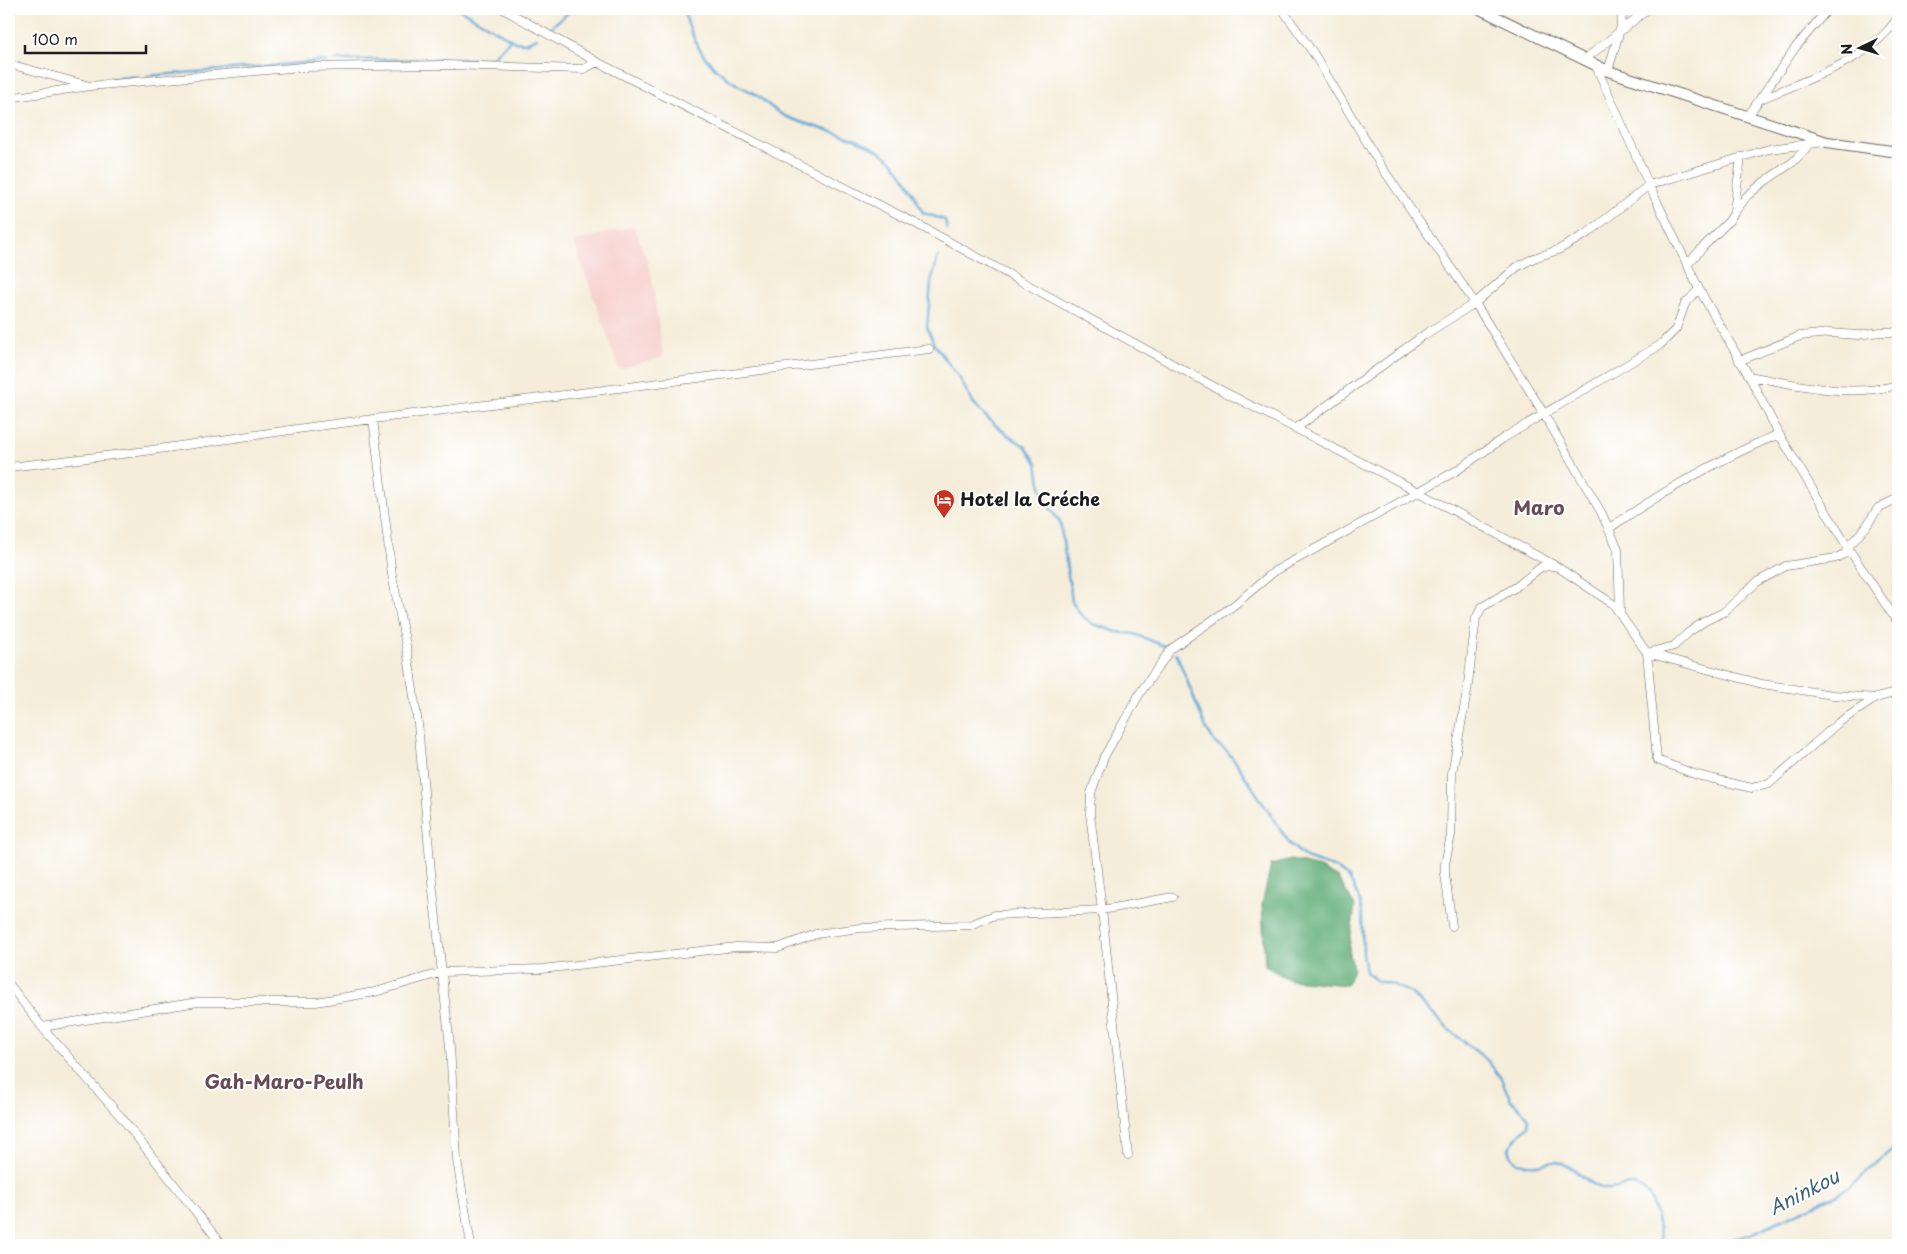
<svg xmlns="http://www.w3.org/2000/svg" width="1907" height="1254" font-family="'Playpen Sans',sans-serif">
<rect width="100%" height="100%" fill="#fff"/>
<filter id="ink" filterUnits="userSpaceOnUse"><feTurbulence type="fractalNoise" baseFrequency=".02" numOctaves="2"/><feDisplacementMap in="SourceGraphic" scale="10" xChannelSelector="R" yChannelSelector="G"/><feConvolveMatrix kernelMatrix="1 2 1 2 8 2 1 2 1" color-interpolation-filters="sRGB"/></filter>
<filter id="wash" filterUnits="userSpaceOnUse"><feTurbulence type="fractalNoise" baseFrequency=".0096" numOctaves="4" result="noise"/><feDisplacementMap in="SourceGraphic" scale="20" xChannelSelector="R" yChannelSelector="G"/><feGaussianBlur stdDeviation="1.12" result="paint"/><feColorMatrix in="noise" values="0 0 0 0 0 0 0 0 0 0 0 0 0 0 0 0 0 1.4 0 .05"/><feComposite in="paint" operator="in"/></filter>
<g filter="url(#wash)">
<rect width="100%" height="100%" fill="#f5edda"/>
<path fill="#f7d0cd" d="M634,226L651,272L663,357L619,369L574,242Z"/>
<path fill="#60ad78" stroke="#3e644a" d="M1291,860L1316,866L1338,878L1355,906L1349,949L1353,969L1347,985L1290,980L1265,966L1262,905L1271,865Z"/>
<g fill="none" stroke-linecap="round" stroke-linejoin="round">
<path stroke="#5da6d5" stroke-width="2.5" d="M459,9L515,42L526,43L537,38
M683,9C695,47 704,64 739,86C745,89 751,91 756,95C766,102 776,113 787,117C818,130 855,134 883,154C902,167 913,193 923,213L945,220L947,229
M551,27L572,9
M333,60L486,59L493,57L511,39
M147,76L326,61
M76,79H82
M93,81L139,76
M938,257L931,282L927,327L934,344L960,379L972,401L984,415L1006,434L1025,446L1037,463L1040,483L1047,504L1060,522L1072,601L1081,615L1093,624L1117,632L1134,634L1167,647
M1176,653L1206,728L1216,744L1226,750L1237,764L1290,844L1306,858L1335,868L1349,878L1358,896L1362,912L1363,954L1366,972L1377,981L1392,984L1411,993L1448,1029L1487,1060L1500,1077L1511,1100L1523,1111L1528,1119V1126L1515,1139L1509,1149L1511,1155L1517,1163C1523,1164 1529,1166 1536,1165C1542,1165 1549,1161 1555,1162C1574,1163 1584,1183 1601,1188C1613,1192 1620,1185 1631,1185C1656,1185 1658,1227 1662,1245
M1712,1245L1751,1234L1838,1194L1851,1186L1898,1144"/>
</g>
</g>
<g filter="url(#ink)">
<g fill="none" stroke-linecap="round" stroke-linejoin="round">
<g stroke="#68655e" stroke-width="9">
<path id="minor" d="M503,9L597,62L913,222L1207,383L1417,491L1556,566L1613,604L1647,653L1762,684L1833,695L1876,698L1898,692
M1282,9L1314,54L1381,166L1475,303L1544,414L1601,512L1618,549L1620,611
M1584,60L1648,9
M9,64L86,85
M1596,66L1649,185L1699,289L1749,376L1779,434L1850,551L1898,623
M1608,71L1620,30L1623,9
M9,98L90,86L302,67L445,65L584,69L597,62
M1761,99C1805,80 1872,60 1898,17
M1748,116L1795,48L1828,9
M1734,211L1741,157
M1688,264L1703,247L1729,221L1734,213L1747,196L1764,182L1793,162L1809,145
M1739,361L1800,336L1830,333L1857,335L1881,332H1898
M1749,376C1798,385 1848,398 1898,385
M373,419L392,575L408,656L418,724L431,872L450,1047L457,1160L471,1245
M1295,429L1424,335L1475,303L1517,267L1534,258L1558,250L1588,233L1649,185L1769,149L1825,142
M9,467L131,453L318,426L929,349
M1608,529C1662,492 1719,459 1779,434
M1848,547L1866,527L1878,508L1898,498
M1850,551L1836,558L1786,566L1757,582L1724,612L1705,621L1689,632L1674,646L1647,653L1657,760L1697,775L1752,788L1769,784L1838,723L1876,698
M1452,926L1445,874V864L1451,835L1452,773L1467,692L1476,618L1482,607L1516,587L1541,567L1556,566
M9,984L42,1027L121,1117L222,1245
M42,1027L198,1002H316L375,992L443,972L542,969L736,947L778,948L816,934L860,928L970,925L995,915L1102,910L1173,897
M1128,1155L1102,910L1090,814L1091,793L1104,757L1140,693L1171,649L1233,606L1275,571L1456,471L1505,437L1660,345L1676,329L1685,304L1699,289"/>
</g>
<g stroke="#68655e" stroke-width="12">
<path id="major" d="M1480,9L1608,71L1827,142L1898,152"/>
</g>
<use href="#minor" stroke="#fff" stroke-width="8"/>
<use href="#major" stroke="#fff" stroke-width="10"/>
</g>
</g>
<defs>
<g id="hotel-pin" transform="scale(1.125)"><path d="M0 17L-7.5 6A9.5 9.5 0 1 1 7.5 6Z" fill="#c8321e" stroke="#fff"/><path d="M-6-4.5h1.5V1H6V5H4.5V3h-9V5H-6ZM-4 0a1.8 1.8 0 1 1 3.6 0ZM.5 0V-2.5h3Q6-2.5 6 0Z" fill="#fff"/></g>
</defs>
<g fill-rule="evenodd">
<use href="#hotel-pin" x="944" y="500"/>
</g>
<g text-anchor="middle" stroke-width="4" stroke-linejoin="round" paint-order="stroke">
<g font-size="18" font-weight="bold" fill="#1c1c1c" stroke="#fff" text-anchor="start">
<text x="960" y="506">Hotel la Créche</text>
</g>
<g font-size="19" font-weight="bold" fill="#674b55" stroke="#fff">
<text x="1539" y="515">Maro</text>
<text x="284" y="1089">Gah-Maro-Peulh</text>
</g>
<g font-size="19" font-style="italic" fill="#3c6178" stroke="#fff">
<text transform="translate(1804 1192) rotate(-27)" y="7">Aninkou</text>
</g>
</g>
<rect width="1907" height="1254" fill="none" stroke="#fff" stroke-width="30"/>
<g transform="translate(1860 48) rotate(265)" stroke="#ffffff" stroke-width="4" paint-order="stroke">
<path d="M0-4L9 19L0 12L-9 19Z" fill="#1c1c1c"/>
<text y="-8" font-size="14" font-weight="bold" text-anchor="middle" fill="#1c1c1c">N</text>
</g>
<path d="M25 45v8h121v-8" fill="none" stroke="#1c1c1c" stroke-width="2.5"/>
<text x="32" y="45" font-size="15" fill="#1c1c1c" stroke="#ffffff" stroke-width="4" paint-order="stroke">100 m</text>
</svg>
